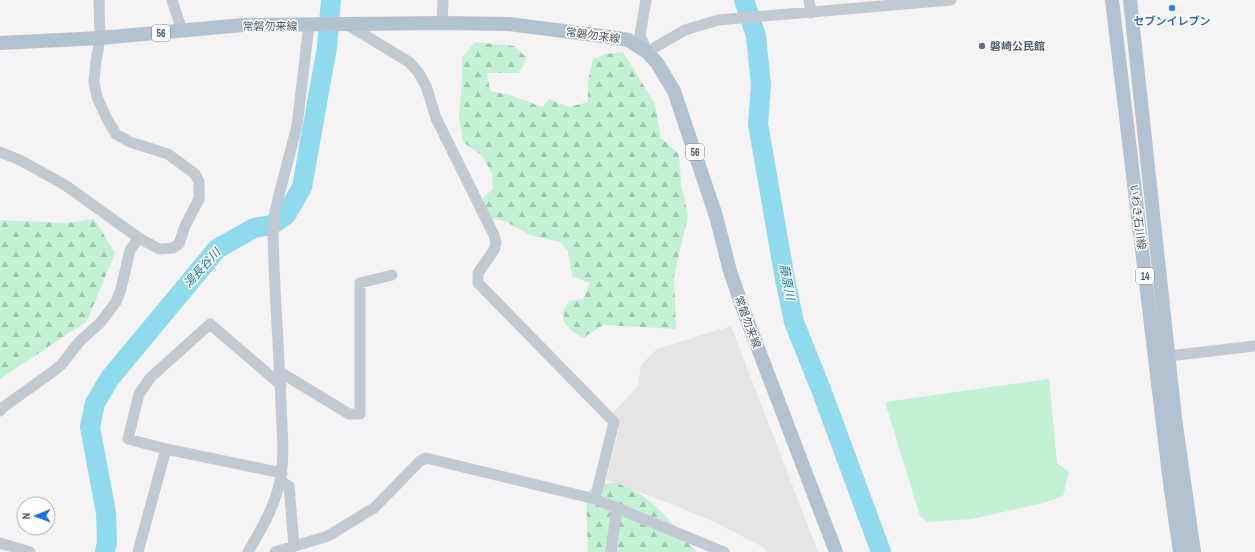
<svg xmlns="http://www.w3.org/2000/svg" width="1255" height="552" font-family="'Archivo Narrow','Noto Sans JP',sans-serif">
<defs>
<pattern id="forest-firs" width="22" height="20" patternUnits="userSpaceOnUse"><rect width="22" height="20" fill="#c3f1d5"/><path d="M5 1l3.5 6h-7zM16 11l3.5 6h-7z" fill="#a0c6b0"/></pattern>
</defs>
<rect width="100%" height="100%" fill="#f5f3f3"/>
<path fill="#e6e4e5" d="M731,326L818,552H768L761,546L712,521L669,503L606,480L619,428L609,417L638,386L641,365L657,349Z"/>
<path fill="url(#forest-firs)" d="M475,42L514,46L527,58L519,73H487L490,91L510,95L542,107L549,99L569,107L588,102V81L593,59L606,54L623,52L655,104L661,138L679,154L681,183L688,215L674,276L676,329L603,325L583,338L572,331L564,323L563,311L569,301L583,299L590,283L572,276L568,251L560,242L530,235L505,221L484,217L483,197L493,190L492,173L481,155L463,142L459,116L462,83V58Z
M94,219L115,253L87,321L0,379V220L66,223Z
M597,484C604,484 614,482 621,485C652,495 676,528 696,552H588L586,493Z"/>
<path fill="#c3f1d5" d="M1049,379L1057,463L1069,472L1063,496L1043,503L972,519L928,522L920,516L885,402Z"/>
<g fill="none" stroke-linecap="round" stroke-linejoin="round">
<path stroke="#90daee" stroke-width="20" d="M744,0L756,36L761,85L758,124L785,279L794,322L822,392L881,552
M105,552L107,542L106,513L90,427L95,403L110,378L217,249L254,228L271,225L286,215L302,187L327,47L331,0"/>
<path stroke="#c1cad2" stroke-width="11" d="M172,0L182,31
M646,0L640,35L647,52L685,30L718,20L951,0
M809,0L811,13
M442,23L443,0
M348,25L409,62L418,72L426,86L436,118L494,235L496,243L494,250L478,273V283L614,422L595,499
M0,152L20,160L65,185L139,238L159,249L173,248L179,244L185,226L199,199V182L195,174L168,154L130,142L116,134L108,121L97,97L94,82L96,61L100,38L99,0
M1160,357L1255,346
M280,372L349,414H360V283L392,275
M281,385L210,324L151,377L139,394L128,439L166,449L282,473
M0,411L2,408L55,370L61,365L80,341L100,323L116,302L121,289L130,250L139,238
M280,481L289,486L294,546
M0,543L30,552
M138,552L166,449
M248,552C261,530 275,506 280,481C285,456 282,429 281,405C279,347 274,289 273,232L275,212L279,195L297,126L309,25
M275,552L328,536L374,508L420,461L426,458L595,499L724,552
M611,552L617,508"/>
<path stroke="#b3c2d1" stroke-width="14" d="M1112,0L1170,483L1180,552
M1130,0L1175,418L1194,552
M0,43L100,38L243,25L442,23L509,24L617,38L628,40L647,52L657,63L674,91L716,216L730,271L743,309L836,552"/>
</g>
<circle fill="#3f7fe0" stroke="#fff" stroke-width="1.5" cx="1172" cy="8" r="4"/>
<circle fill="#5c6f8a" stroke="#fff" stroke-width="1.5" cx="982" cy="46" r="4"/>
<g text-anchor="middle" stroke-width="3" stroke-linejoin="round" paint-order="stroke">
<g fill="#fff" stroke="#808990" stroke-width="1">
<rect x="152" y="25" width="18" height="16" rx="3"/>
<rect x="686" y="144" width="18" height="16" rx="3"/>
<rect x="1136" y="268" width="18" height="16" rx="3"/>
</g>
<g font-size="10" font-weight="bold" fill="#4a5661">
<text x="161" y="37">56</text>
<text x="695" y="156">56</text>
<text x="1145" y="280">14</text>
</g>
<g font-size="11" font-weight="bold" fill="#366cbe" stroke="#fff">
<text x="1172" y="25">セブンイレブン</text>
</g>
<g font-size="11" fill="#4a5661" stroke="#fff">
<text x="270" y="30">常磐勿来線</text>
<text transform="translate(593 35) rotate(8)" y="4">常磐勿来線</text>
<text transform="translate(1138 217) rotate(83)" y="4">いわき石川線</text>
<text transform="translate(748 322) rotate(70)" y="4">常磐勿来線</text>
</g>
<g font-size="11" font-weight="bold" fill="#4e5e75" stroke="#fff" text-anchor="start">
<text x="990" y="50">磐崎公民館</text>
</g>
<g font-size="12" font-style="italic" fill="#0c7c9b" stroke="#fff">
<text transform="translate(202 268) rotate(-48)" y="4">湯長谷川</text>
<text transform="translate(787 282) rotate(79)" y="4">藤原川</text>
</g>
</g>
<g transform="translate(36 516) rotate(269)"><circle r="19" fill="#ffffff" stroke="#b7bbc0"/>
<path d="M0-3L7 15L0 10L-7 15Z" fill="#1a73e8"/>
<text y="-6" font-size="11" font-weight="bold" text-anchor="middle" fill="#4a5661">N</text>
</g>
</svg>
